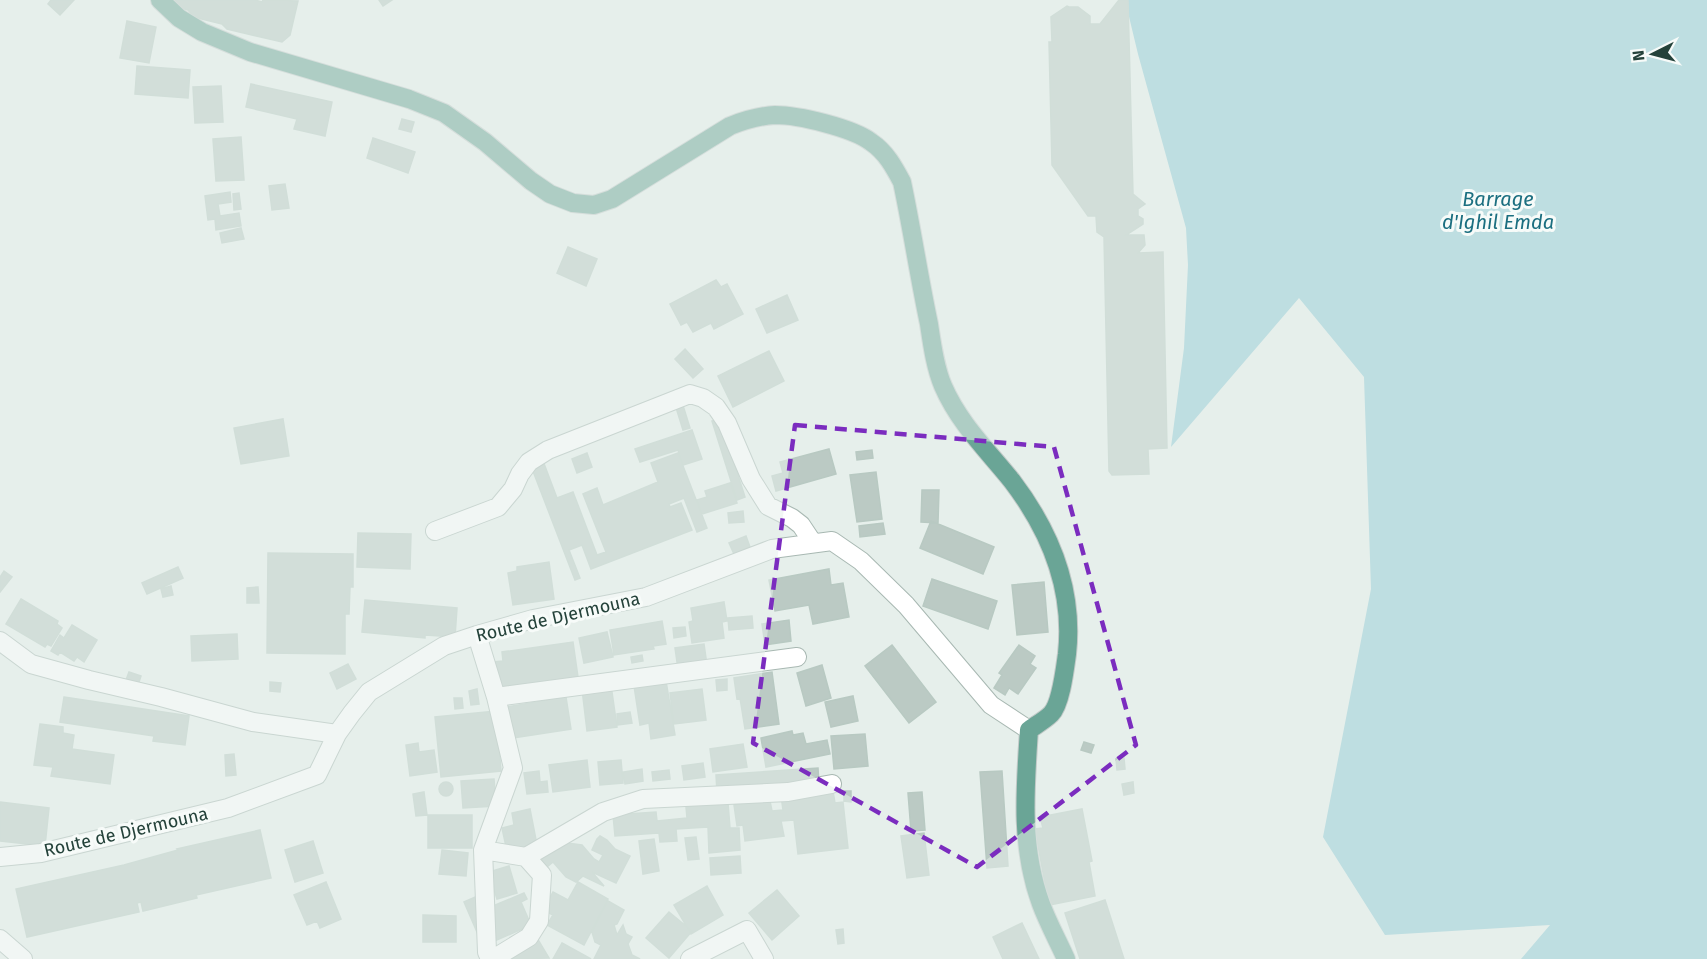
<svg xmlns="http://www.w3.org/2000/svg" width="1707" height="959" font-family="'Fira Sans',sans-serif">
<rect width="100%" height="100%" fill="#e6efeb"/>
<path fill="#8ec9d4" d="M1125,0H1707V959H1521L1550,925L1385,935L1323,837L1371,589L1364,377L1299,298L1171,447L1184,348L1188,265L1186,228L1138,54Z"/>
<path fill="#bbcac4" stroke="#b8c9c2" stroke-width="1.5" d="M51,0H74L60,15L48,4Z
M174,0H255L262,2L263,0L298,1L290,35L282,42L227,29L222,24L194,17L188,10L181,8Z
M379,0H392L383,6Z
M1119,0H1128L1133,194L1145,204L1138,209V216L1143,219V224L1126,235H1144L1145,245L1138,253L1163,252L1167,448L1148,449L1149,474L1112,475L1109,471L1104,237L1097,232L1096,216H1088L1052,165L1049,42H1052L1051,17L1067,6L1069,7H1078L1090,16V24H1100Z
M127,21L156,27L149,63L120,58Z
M137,66L190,70L188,98L135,94Z
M251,84L332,102L325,136L294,129L297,119L246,107Z
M221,86L223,122L195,123L193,87Z
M402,119L414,122L411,132L399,129Z
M241,137L244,180L216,181L213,139Z
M373,138L415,152L408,173L367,158Z
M285,184L289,208L272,210L269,186Z
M230,192L231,202L218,204L220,216L239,213L241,226L216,230L215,219L208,220L205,196Z
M239,193L241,209L234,210L233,194Z
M241,228L244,239L222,243L220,233Z
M568,247L597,259L586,286L557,273Z
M716,280L721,287L727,284L743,314L714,329L711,323L693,332L687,322L681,325L670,304Z
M787,295L798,320L767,333L756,309Z
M685,349L703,369L693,378L675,359Z
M769,351L784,381L733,407L718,376Z
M681,399L690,428L683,430L674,401Z
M283,419L289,456L241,464L234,428Z
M720,419L745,497L737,500L712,421Z
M692,430L702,459L683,465L678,450L640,462L635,449Z
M829,449L836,474L776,491L772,476L783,473L780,462Z
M872,450L873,458L857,460L856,452Z
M587,453L592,467L577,473L572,459Z
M678,453L707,528L697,532L684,498L669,504L670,507L681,503L692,530L591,569L582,545L569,550L580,578L575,580L531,466L543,461L557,498L573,492L597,555L606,552L583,494L597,488L603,505L658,482L651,463Z
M876,472L882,519L857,522L850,475Z
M730,483L737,503L702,514L697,500L707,497L705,491Z
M922,490H939L938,523L921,522Z
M743,511L744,522L729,523L728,513Z
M931,521L994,547L983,574L920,548Z
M883,523L885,534L860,537L859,526Z
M358,533L411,534L410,569L357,567Z
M746,536L750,547L734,554L729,543Z
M268,553L353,554V587H350L349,614H345V654L267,653Z
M549,562L554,599L513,605L508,573L517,571V567Z
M178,567L183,578L147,594L142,583Z
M829,569L831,585L843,583L849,617L813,624L809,605L775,611L769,580Z
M4,571L12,577L0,592V577Z
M932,579L997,601L988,629L923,606Z
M1044,582L1048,632L1017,635L1012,585Z
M171,586L173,595L163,597L161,589Z
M258,587L259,603H247V588Z
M21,599L58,621L57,624L62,628L51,646L47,644L45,647L6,624Z
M365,600L457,608L455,637L425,635V638L362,632Z
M724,602L727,621L722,622L724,638L692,643L689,622L693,621L691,608Z
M752,616L753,628L729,630L728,618Z
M789,620L791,641L765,645L762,624Z
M662,621L666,644L653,646L654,649L614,655L610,630Z
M72,625L97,640L84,662L77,657L74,661L60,652L58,655L51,651L60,635L64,638Z
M685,627L686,636L674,638L673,628Z
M607,632L613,657L584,663L579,638Z
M237,634L238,659L192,661L191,636Z
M573,642L578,677L497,688L493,662L503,661L502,652Z
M704,644L707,665L678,669L675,648Z
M892,645L936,702L909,723L865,666Z
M1019,645L1035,656L1030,664L1036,668L1018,694L1009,688L1005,695L994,688L1002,675L999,673Z
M642,655L643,661L632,663L631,657Z
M348,664L356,679L337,689L330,673Z
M822,665L831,698L806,706L797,673Z
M129,672L141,676L138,685L126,680Z
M772,672L779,724L745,729L740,698L737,699L734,678Z
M727,679V690L717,691L716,680Z
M666,681L675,735L651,739L649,723L640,725L634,686Z
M270,682L281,683L280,692L270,691Z
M611,685L617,727L587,731L582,689Z
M477,689L479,704L471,705L469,691Z
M702,689L706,720L674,724L670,693Z
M853,696L858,721L831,727L825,702Z
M64,697L189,716L185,745L153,741L154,736L60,722Z
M566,697L571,729L506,739L501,708Z
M454,698H462L463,708L455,709Z
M496,711L501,771L441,777L435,717Z
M630,712L632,723L618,725L617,714Z
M40,724L63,727V733L74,735L72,749L114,755L110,784L51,776L53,767L34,765Z
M792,731L793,735L803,733L806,744L827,740L830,754L766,767L761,738Z
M865,734L868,766L834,769L831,736Z
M1084,742L1094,745L1091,753L1081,750Z
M418,743L419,752L434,750L437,772L410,776L406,745Z
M743,744L747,767L713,772L710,749Z
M234,754L236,775L226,776L225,755Z
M1124,758L1125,769L1117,770L1116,759Z
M587,760L590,787L553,792L549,765Z
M621,760L623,783L600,785L598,762Z
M703,763L705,777L684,780L682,766Z
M818,768L819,784L717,792L716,775Z
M642,769L643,781L625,784L623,772Z
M669,770L670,779L653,781L652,772Z
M539,771L540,782L547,781L548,792L527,794L524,773Z
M1002,771L1008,866L987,868L980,772Z
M494,779L496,806L463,808L461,781Z
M439 789a7 7 0 1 1 14 0a7 7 0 1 1-14 0Z
M1133,782L1134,793L1124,795L1122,784Z
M833,791L835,803L843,802L848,848L798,854L794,820L781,821L784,836L745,841L743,825L737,826L734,805L770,801L772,811L783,810L781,796Z
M844,791H851V802L844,801Z
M424,792L427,815L416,816L413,794Z
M922,792L925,830L911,831L908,793Z
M0,802L49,808L45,846L0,841Z
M728,803L730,828H739L740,850L709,853L708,827L676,829L677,841L660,842L659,833L615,836L613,815L656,812L657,821L687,818L686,807Z
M530,809L537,845L507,851L502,828L514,825L512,813Z
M1082,809L1092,861L1089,862L1095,896L1049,905L1035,829L1043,828L1040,817Z
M428,815H472V848H428Z
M260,830L271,878L196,895L197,898L143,911L141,902L137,903L139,912L27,937L16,889L124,865L178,850L177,849Z
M924,833L929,875L907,878L901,836Z
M600,836L607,840L615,849L630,856L616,883L592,872L604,886L583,876L576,882L566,877L553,862L547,867L537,863L543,855L552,850L559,849L567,843L582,845L594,859L599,862L603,855L592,850L597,839Z
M696,837L699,859L688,860L685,838Z
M654,839L659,871L643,874L639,841Z
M313,841L323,873L295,882L285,850Z
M442,850L468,853L466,876L439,874Z
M740,856L741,873L711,875L710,858Z
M509,866L517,893L497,899L493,886L476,876Z
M326,882L341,919L320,928L317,921L307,925L294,895Z
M578,882L608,899L584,945L547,925L553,915L543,910L553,892L568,900Z
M707,886L723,915L691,934L674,905Z
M777,890L799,916L772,940L749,913Z
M487,892L493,906L524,893L527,899L521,902L531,925L483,946L464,902Z
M1105,900L1124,959H1080L1065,913Z
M608,901L624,910L617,924L614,925L617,935L623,925L626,934L632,937L628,944L632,955L640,959H594L601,945L595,942L592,932Z
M669,912L692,931L669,958L646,938Z
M423,915L456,916V942H423Z
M1022,923L1039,959H1003L993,937Z
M843,929L844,943L838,944L836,930Z
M537,938L549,958L507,959Z
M562,943L591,959H553Z"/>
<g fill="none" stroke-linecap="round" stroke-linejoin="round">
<g stroke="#a8b8b2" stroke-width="20">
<path id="minor" d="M435,531L498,507L513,489L520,474L529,462L548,450L690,394L703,398L716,407L727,423L751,479L768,506L792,518L801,525L813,543
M477,635L496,697L513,768L483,850L487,952L490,959
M0,641L31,664L89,680L161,697L253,722L337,734
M496,697L797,657
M483,850L526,857L603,812L643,799L788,792L832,784
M0,857L41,853L228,808L317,775L337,734L352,713L369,692L444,646L477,635L533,619L646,597L772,549L832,541L861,561L906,605L991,705L1029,730
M0,939L23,959
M493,959L529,937L539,921L542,875L526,857
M690,959L747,930L764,959"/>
</g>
<g stroke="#c2cac8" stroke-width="20">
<path id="major" d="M160,0L179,18L202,32L250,52L409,99L444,113L485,142L531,181L550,194L573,203L594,205L612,199L730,126C745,120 758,116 775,115C798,115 853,128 871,142C886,152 894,167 902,182C912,229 919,277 929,324C932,344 935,367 943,386C959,423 987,450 1012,481C1050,531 1074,590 1067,654C1065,668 1061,704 1051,714C1045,720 1036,725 1029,730C1025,789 1020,847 1041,904C1048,923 1058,941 1066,959"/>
</g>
<use href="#minor" stroke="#fff" stroke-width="18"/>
<use href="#major" stroke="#6aa596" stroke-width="18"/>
</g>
<path d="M0 0H1707V959H0ZM795,425L1054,447L1136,745L977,867L753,743Z" fill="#e6efeb" fill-opacity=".55" fill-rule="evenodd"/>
<path fill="none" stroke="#7b2cbf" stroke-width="4.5" stroke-dasharray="12 8" stroke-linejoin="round" d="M795,425L1054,447L1136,745L977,867L753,743Z"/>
<g text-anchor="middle" stroke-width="6" stroke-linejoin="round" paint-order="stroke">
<g font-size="18" fill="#24423a" stroke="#f7fbf9">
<text transform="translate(558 617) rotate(-13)" y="6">Route de Djermouna</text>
<text transform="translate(126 832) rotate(-13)" y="6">Route de Djermouna</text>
</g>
<g font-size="20" font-style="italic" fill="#1c6f80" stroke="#f7fbf9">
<text x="1498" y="206">Barrage<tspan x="1498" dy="23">d'Ighil Emda</tspan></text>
</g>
</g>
<g transform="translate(1653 54) rotate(264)" stroke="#f7fbf9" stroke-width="4.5" paint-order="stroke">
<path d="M0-4.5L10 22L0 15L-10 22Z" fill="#24423a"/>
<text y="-9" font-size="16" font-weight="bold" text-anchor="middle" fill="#24423a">N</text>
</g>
</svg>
